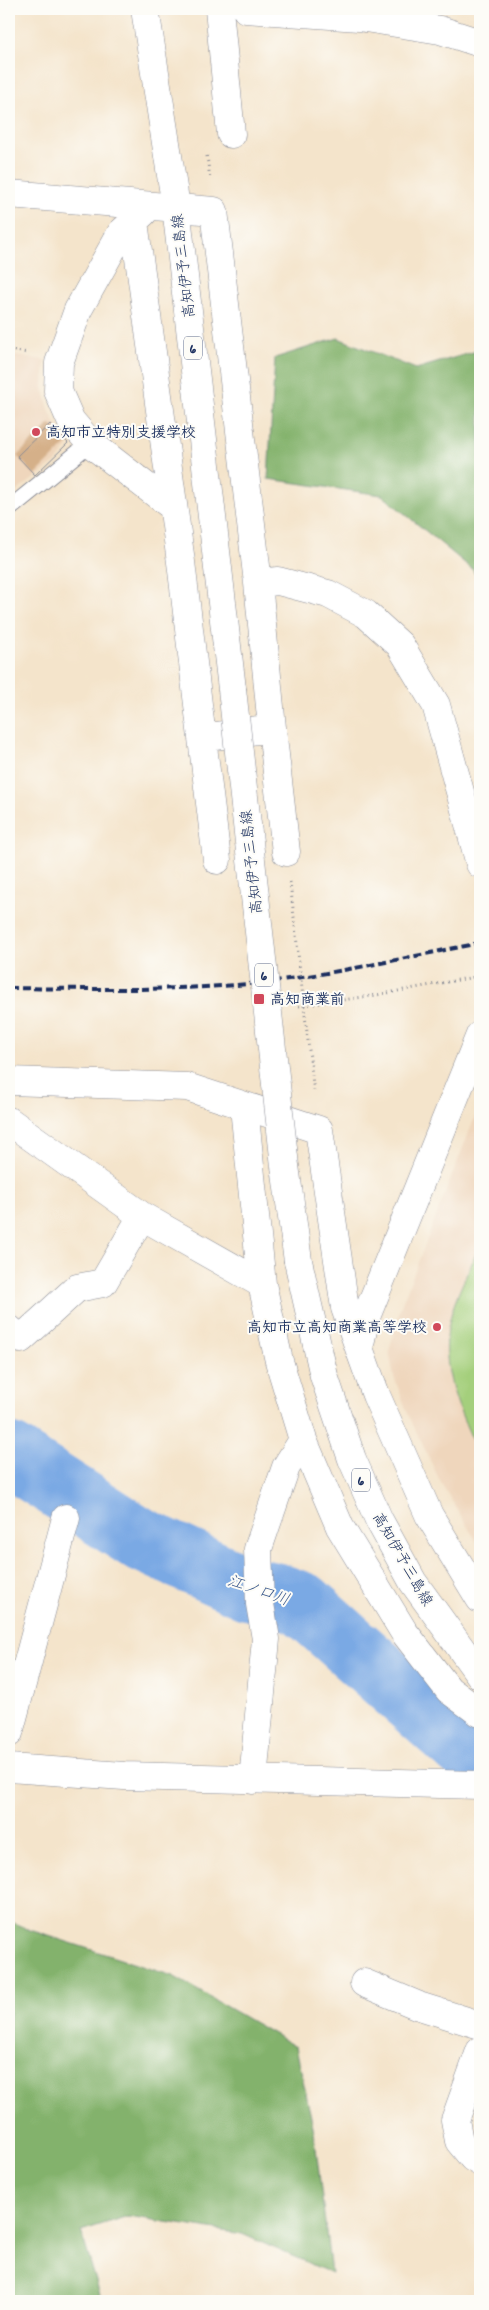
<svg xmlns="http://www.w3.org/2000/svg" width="489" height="2310" font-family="Dekko,'Klee One',sans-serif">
<rect width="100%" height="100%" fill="#fdfcf7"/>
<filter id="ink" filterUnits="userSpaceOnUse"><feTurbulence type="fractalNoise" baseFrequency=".02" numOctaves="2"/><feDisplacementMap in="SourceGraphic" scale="10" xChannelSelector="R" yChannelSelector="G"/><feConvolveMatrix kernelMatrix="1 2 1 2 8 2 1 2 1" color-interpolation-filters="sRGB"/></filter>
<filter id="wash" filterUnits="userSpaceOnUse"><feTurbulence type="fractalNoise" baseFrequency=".0096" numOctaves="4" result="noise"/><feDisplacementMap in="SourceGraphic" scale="20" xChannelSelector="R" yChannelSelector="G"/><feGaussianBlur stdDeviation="1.12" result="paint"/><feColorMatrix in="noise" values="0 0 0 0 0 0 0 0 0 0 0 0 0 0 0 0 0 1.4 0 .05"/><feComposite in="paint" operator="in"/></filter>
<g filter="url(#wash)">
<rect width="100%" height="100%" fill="#f4e4cb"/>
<path fill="#efd6bc" d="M9,355L45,360L43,387L49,410L55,423L71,442L57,461L9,497Z
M480,1104V1547L441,1483L408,1414L394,1377L389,1351L401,1306Z"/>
<path fill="#a4cf7c" stroke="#607f6d" d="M480,1244V1456C460,1413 438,1367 450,1319C455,1296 471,1267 480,1244Z"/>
<path fill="#83b26c" stroke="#4f7065" d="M338,338L416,369L480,350V583L472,569L382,495L268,479L275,358Z
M9,1921L30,1930L173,1976L296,2047L314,2131L331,2273L242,2234L128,2216L81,2231L102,2301H9Z"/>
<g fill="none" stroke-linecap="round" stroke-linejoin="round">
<path stroke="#7aa9e4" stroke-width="64" d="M9,1455L138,1538L247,1588L278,1595L303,1604L469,1752L480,1765"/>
</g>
<g id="blocks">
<path fill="#d5b089" d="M50,424L68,443L35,475L17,456Z"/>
</g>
</g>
<g filter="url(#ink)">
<use href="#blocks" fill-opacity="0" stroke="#888a94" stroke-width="1"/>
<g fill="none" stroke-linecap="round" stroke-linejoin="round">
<g stroke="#888a94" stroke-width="18">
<path id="service" d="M9,509L90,443"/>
</g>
<g stroke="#888a94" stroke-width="29">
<path id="minor" d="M219,9L231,134
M246,9L359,17L440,30L480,43
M9,194L214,211L258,583L278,581L328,594L366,614L400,645L436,705L480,864
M143,213L121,233L78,310L59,363L58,391L71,421L90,443L173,507
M134,222L181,562L202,738L272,728L258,583
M272,728L286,852
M202,738L217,860
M9,1081L187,1087L319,1130L345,1308L359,1348L376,1395L429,1515L480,1599
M244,1107L262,1284L279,1361L303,1440L340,1527L404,1632L449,1690L480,1713
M9,1121L142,1216L262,1284
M9,1329L21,1339L77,1288L103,1283L142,1216
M359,1348L366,1317L480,1035
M9,1733L66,1518
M9,1768L124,1776L480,1785
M253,1780L266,1639L260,1604L258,1549L286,1467L303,1440
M364,1983L419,2006L480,2025
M480,2051L455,2120L459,2141L473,2158L480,2162"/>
</g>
<g stroke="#888a94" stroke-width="29">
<path id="primary" d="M145,9L176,207L232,689
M298,1261L324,1376L352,1459L379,1520L413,1582L480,1675"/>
</g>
<path stroke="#888a94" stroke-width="3" stroke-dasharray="1 4" stroke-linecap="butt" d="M207,156L210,179
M9,350L28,353
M290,882L295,926
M299,1006L371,996L480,976
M305,1015L314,1093"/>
<use href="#service" stroke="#fff" stroke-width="16"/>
<use href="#minor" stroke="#fff" stroke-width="28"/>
<use href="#primary" stroke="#fff" stroke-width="28"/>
<path stroke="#1b2f5e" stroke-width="4" stroke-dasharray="8 4" stroke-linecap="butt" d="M9,988C89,989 168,991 248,984C327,976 403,958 480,943"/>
<g stroke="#888a94" stroke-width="29" stroke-linecap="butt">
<path id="primary-bridge" d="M232,689L285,1166L298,1261"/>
</g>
<path stroke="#888a94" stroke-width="3" stroke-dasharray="1 4" stroke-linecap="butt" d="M295,926L305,1015"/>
<use href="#primary-bridge" stroke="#fff" stroke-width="28"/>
</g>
</g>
<g fill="#d1495b" stroke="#fdfcf7" stroke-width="2">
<circle cx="36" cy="432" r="5"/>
<rect x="253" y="993" width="12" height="12" rx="2.5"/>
<circle cx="437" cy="1327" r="5"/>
</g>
<g text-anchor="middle" stroke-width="4" stroke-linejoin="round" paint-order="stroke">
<g fill="#fdfcf7" stroke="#5f6c8c" stroke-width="1">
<rect x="184" y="336.5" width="18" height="23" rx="4"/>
<rect x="255" y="963.5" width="18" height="23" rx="4"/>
<rect x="352" y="1468.5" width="18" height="23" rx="4"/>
</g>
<g font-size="14" font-weight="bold" fill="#1b2f5e">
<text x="193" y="353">6</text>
<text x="264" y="980">6</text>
<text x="361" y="1485">6</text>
</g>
<g font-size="15" fill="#1b2f5e" stroke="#fdfcf7">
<text transform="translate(183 266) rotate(-97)" y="5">高知伊予三島線</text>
<text transform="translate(251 862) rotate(-96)" y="5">高知伊予三島線</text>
<text transform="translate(403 1559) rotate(60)" y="5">高知伊予三島線</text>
</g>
<g font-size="15" font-weight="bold" fill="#1b2f5e" stroke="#fdfcf7" text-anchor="start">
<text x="46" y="437">高知市立特別支援学校</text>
<text x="270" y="1004">高知商業前</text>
<text x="427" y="1332" text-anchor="end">高知市立高知商業高等学校</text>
</g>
<g font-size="16" font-style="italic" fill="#3c5a8d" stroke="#fdfcf7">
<text transform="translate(259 1589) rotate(19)" y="6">江ノ口川</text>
</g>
</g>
<rect width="489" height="2310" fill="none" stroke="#fdfcf7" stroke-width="30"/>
</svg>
